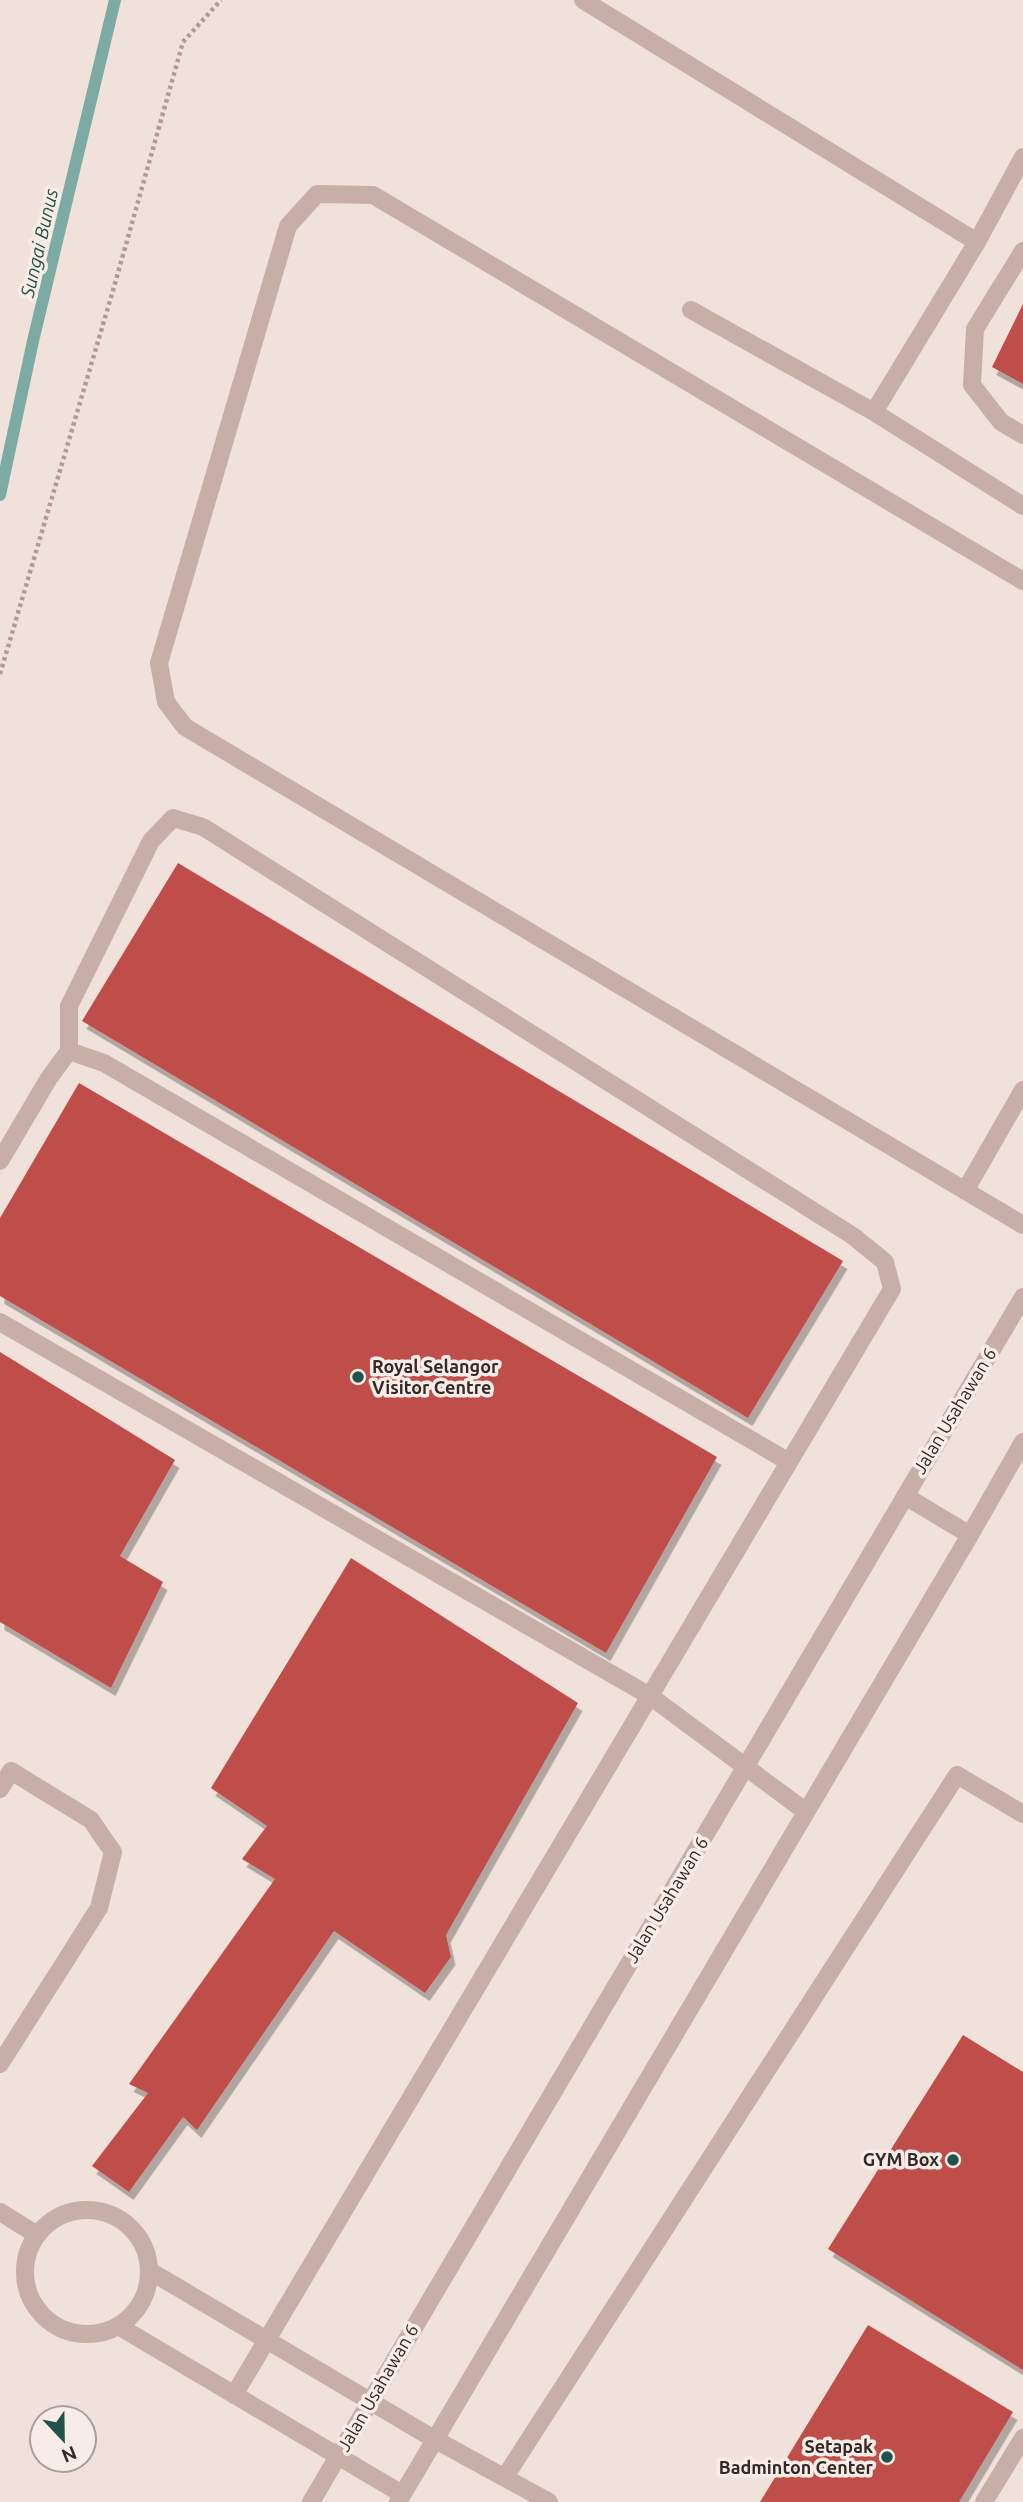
<svg xmlns="http://www.w3.org/2000/svg" width="1023" height="2502" font-family="Ubuntu,sans-serif">
<defs>
<filter id="shadow"><feDropShadow dx="4.5" dy="8" stdDeviation="0" flood-color="#0004"/></filter>
</defs>
<rect width="100%" height="100%" fill="#f0e1da"/>
<g fill="none" stroke-linecap="round" stroke-linejoin="round">
<path stroke="#7baba3" stroke-width="12" d="M0,495L33,341L115,0"/>
</g>
<path fill="#bf4e4a" filter="url(#shadow)" d="M1023,304V384L992,367Z
M178,863L843,1261L748,1418L82,1021Z
M79,1083L717,1457L606,1653L0,1296V1218Z
M0,1352L175,1460L120,1556L163,1582L111,1688L0,1622Z
M351,1558L578,1703L446,1935L451,1957L425,1993L334,1931L197,2130L183,2117L129,2192L92,2166L148,2093L129,2084L275,1879L242,1859L267,1826L211,1788Z
M963,2035L1023,2072V2370L828,2249Z
M868,2325L1013,2412L959,2502H760Z"/>
<g fill="none" stroke-linecap="round" stroke-linejoin="round">
<path stroke="#b39992" stroke-width="4.5" stroke-dasharray="3.5 3.5" stroke-linecap="butt" d="M0,674L112,294L183,42L221,0"/>
<path stroke="#c7afa7" stroke-width="18" d="M583,0L977,242
M1023,251L975,329L972,385L1001,422L1023,435
M691,310L874,412L1023,506
M874,412L977,242L1023,157
M69,1051V1006L151,841L173,818L203,827L853,1236L885,1262L892,1289L234,2395
M0,1161L49,1078L69,1051L104,1063L789,1462
M0,1322L650,1696L805,1811
M0,1789L11,1771L91,1820L113,1852L99,1908L0,2064
M25 2272a62 62 0 1 1 124 0a62 62 0 1 1-124 0Z
M0,2212L37,2235
M150,2271L434,2439
M120,2327L402,2494"/>
<path stroke="#c7afa7" stroke-width="18" d="M1023,581L373,195L317,194L288,226L159,663L166,702L185,727L1023,1225
M965,1191L1023,1090
M905,1496L970,1535
M434,2439L549,2502
M505,2477L957,1775L1023,1814
M311,2502L1023,1297
M398,2502L970,1535L1023,1442
M984,2502L1023,2438"/>
</g>
<g fill="#1f534c" stroke="#f8ece6" stroke-width="2.5">
<circle cx="358" cy="1377" r="7"/>
<circle cx="953" cy="2160" r="7"/>
<circle cx="887" cy="2457" r="7"/>
</g>
<g text-anchor="middle" stroke-width="7" stroke-linejoin="round" paint-order="stroke">
<g font-size="18" font-weight="bold" fill="#342927" stroke="#f8ece6" text-anchor="end">
<text x="372" y="1373" text-anchor="start">Royal Selangor<tspan x="372" dy="21">Visitor Centre</tspan></text>
<text x="939" y="2166">GYM Box</text>
<text x="873" y="2453">Setapak<tspan x="873" dy="21">Badminton Center</tspan></text>
</g>
<g font-size="18" fill="#342927" stroke="#f8ece6">
<text transform="translate(955 1411) rotate(-59)" y="6">Jalan Usahawan 6</text>
<text transform="translate(667 1900) rotate(-59)" y="6">Jalan Usahawan 6</text>
<text transform="translate(378 2388) rotate(-60)" y="6">Jalan Usahawan 6</text>
</g>
<g font-size="19" font-style="italic" fill="#1f534c" stroke="#f8ece6">
<text transform="translate(39 243) rotate(-77)" y="7">Sungai Bunus</text>
</g>
</g>
<g transform="translate(63 2439) rotate(158)"><circle r="33" fill="#f8ece6" stroke="#aa9e9a" stroke-width="2"/>
<path d="M0-5L12 26L0 18L-12 26Z" fill="#1f534c"/>
<text y="-10" font-size="19" font-weight="bold" text-anchor="middle" fill="#342927">N</text>
</g>
</svg>
